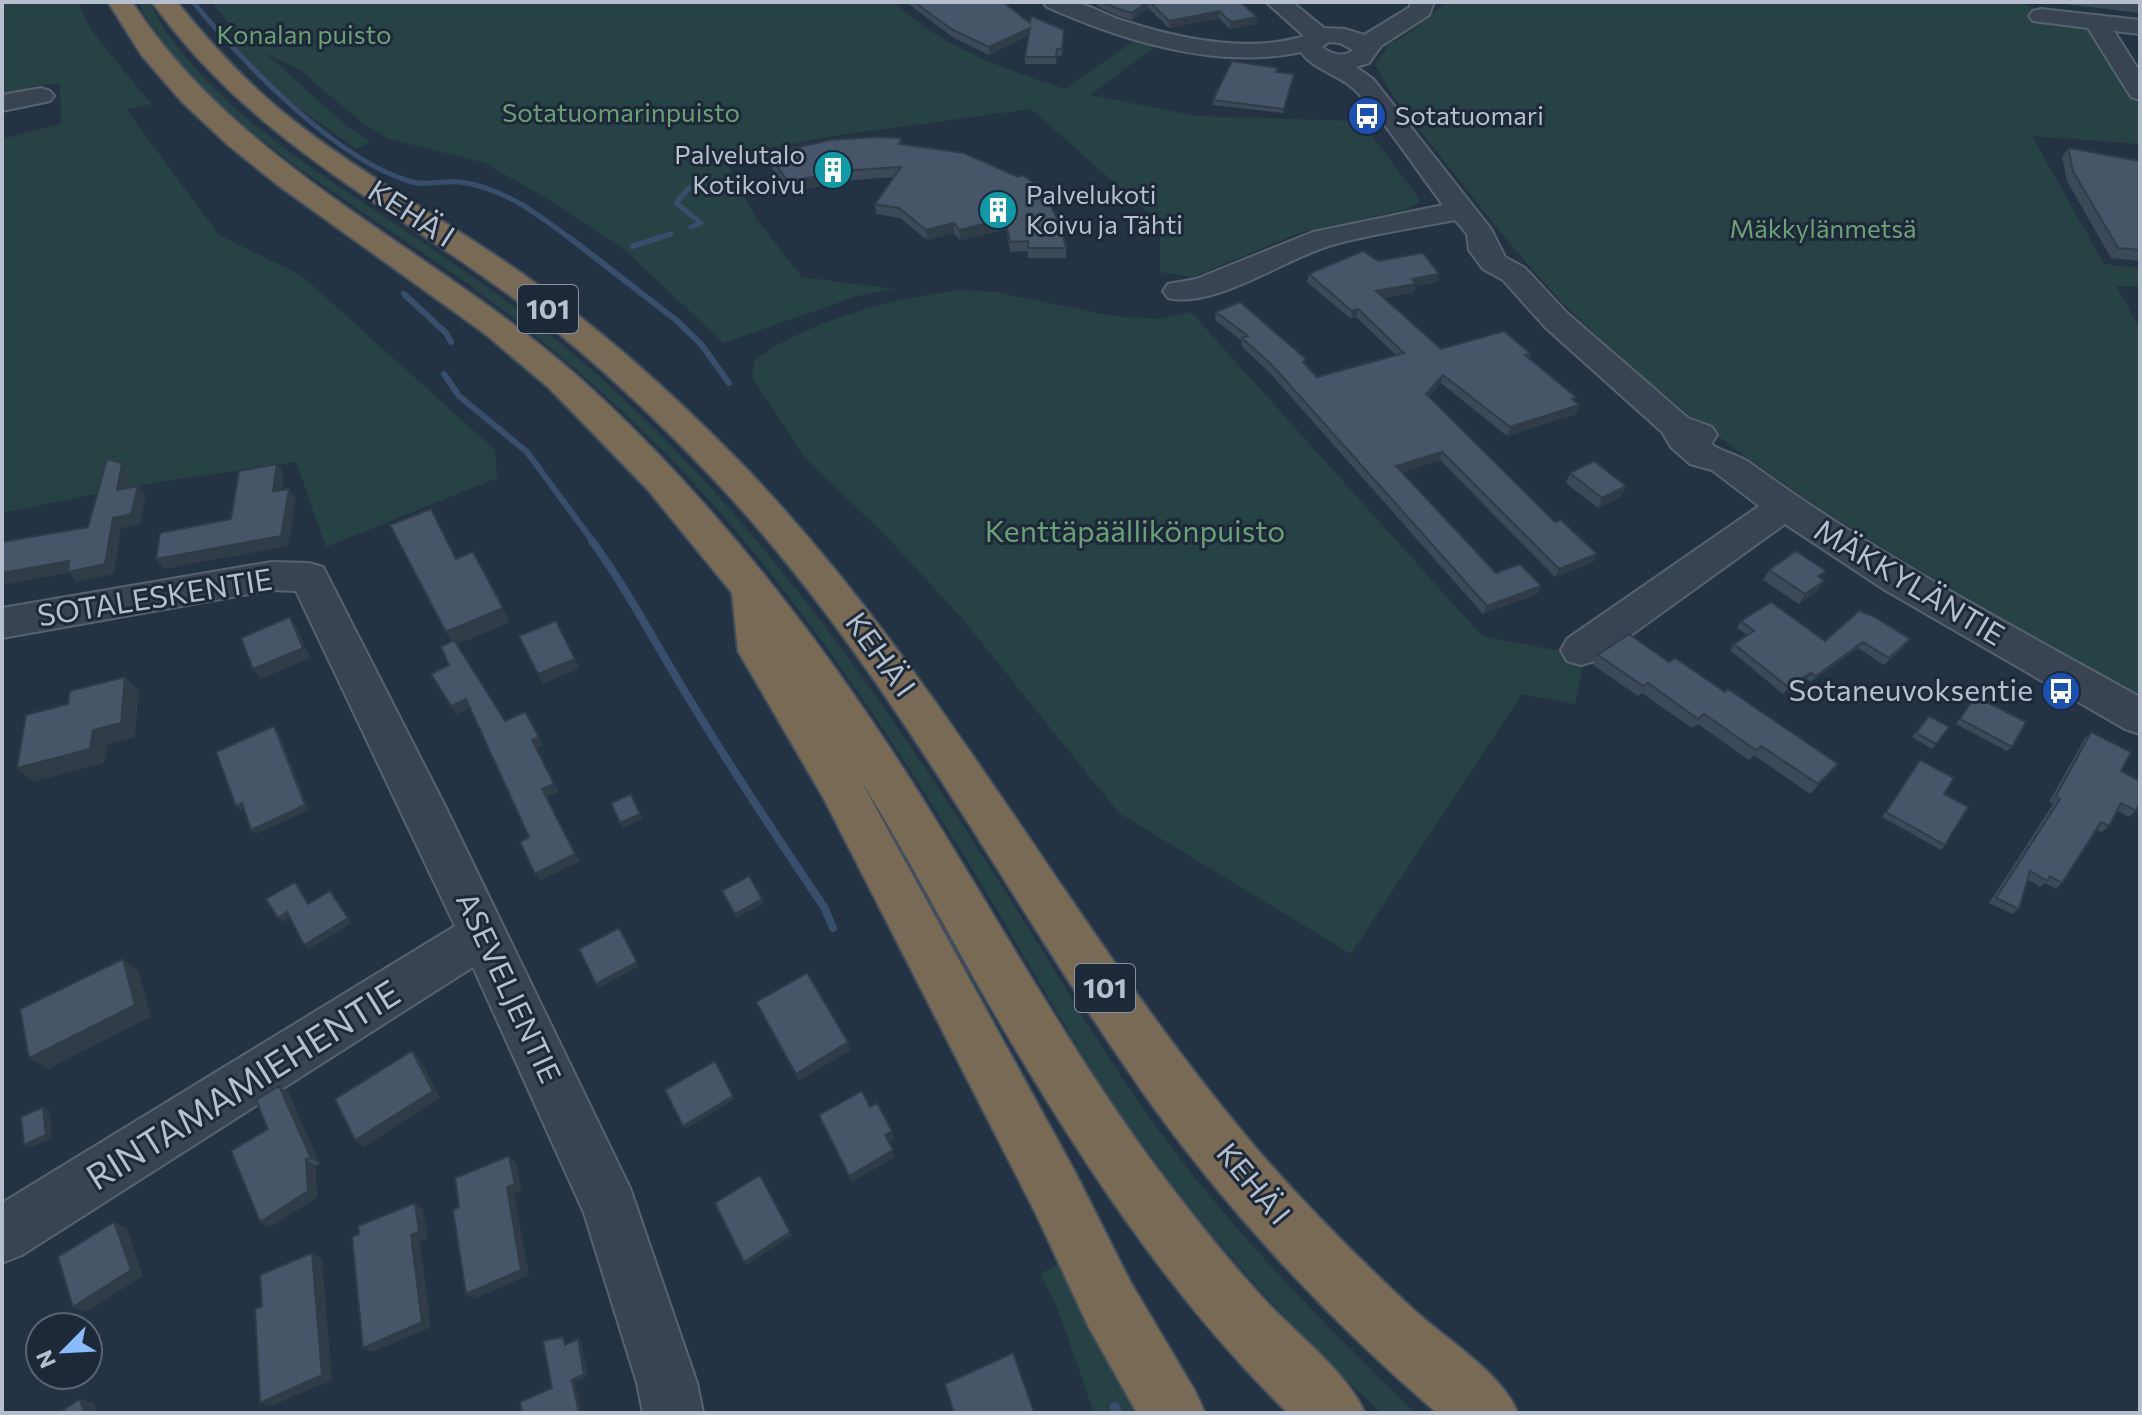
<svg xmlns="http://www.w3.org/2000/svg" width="2142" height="1415" font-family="Commissioner,sans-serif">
<rect width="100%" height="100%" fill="#243343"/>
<path fill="#264244" d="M2,2H78L91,30L151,104L126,109L219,235L301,275L495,450L497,478L326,547L296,462L146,484L2,513V139L61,124L60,84L40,85L4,96Z
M138,2H149C201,101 307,165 397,225C450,260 503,297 553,337C736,486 871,681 997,878C1049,959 1096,1043 1152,1121C1229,1228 1322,1323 1416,1413H1381C1292,1330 1212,1240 1141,1142C1081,1060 1033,969 980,882C894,741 803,602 691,480C628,412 558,351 484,296C374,213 204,127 138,2Z
M211,2H894C942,48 1003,68 1065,89L1135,40L1157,45L1090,95L1197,116L1361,121L1418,197V203L1408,209L1299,233L1193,277L1160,272V223L1031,109L827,137L724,158L757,220L802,277L895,289L857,296L724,343L625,250L551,201L485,163L389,139L361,122L300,70L265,53L347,126L371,142L356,149L293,104L230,48L244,42Z
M1447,2H2020L2034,9L2048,10L2056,22L2089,30L2102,41L2140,94V144L2032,136L2104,264L2140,268V287L2116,286L2140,329V697C1944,587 1746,478 1582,322C1513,255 1456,174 1395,99L1375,65L1390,43L1405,36Z
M958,290L995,292L1113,316L1160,319L1191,312L1482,636L1585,656L1575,704L1522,694L1351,954L1119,813L960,616L887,537L805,458L752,377L754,360C813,319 887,300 958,290Z
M1063,1262L1146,1413H1094L1057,1307L1040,1274Z"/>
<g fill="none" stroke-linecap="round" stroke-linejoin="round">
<path stroke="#374f6c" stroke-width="5" d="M193,2C243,62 335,160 412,182C427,186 444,180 460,182C504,188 538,214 572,240
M689,188L676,203L701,223L691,227
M652,240L671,234"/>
<path stroke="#374f6c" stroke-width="6" d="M570,238L676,320L701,344L729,383
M633,246L659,238
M404,294L446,333L451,342
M444,374L459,396L527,452L594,543"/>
<path stroke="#374f6c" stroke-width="8" d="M592,541C627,589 654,641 685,692C729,765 776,836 824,907L833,928"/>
<path stroke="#374f6c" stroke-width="10" d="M1115,1407L1117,1413"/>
<g stroke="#576270" stroke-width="4">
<path id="minor" d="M1043,2C1053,2 1065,0 1074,2C1090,5 1106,15 1121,20C1176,38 1247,54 1304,36L1266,2H1292L1324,28L1345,29L1364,35L1410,7V2H1434L1429,15L1381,46L1369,63L1356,67L1373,79L1491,229L1505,257L1525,268L1567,313L1688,418L1712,427L1717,435L1711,444C1721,452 1739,454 1753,465C1875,554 2009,624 2140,697V734L2125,729L1885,590L1785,524L1595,661L1581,665L1567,661L1561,650L1567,639L1759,506L1712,470L1690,464L1671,447L1662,432L1545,327L1503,280L1483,269L1469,250L1467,234L1455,220C1414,228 1372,234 1332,245C1286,258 1215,309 1168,298L1163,291L1168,284L1196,279L1313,232L1443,205C1415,168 1388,125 1356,91C1341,75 1313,70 1301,52C1217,70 1123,41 1047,7ZM1329,42L1340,43L1353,50C1345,58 1330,54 1322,47Z
M2041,9L2140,20V34L2114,31L2140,72V100L2131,97L2088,28L2033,21L2029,16L2033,11Z
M41,88L50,91L54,96L50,101L2,111V95Z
M271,562L309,563L323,567L446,808L630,1188L697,1383L703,1413H643L637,1383L584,1213L473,967L22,1255L2,1263V1203L455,926L296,591L271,590L2,638V608Z"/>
</g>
<g stroke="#434f5d" stroke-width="4">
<path id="highway" d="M108,2H132C246,176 446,253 595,392C720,508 826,646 917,790C995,914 1065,1042 1151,1160C1187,1208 1224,1256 1265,1300C1296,1334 1348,1373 1365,1413H1288C1168,1296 1077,1155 993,1011C948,934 907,854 860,779L1075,1172L1131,1283L1195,1391L1205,1413H1137L1088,1326L1035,1212L824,799L738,651L732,593L648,490L549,388L484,333L279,186L228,145L182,102L142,56Z
M152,2H177C208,40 241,77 279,109C355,172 444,218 524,275C599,328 669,390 733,455C938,663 1068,926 1256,1148C1305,1205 1359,1259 1414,1310C1448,1341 1501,1372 1518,1413H1437C1330,1321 1232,1216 1149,1101C1008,901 896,679 730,497C660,421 585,350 501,289C371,195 249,136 152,2Z"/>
</g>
<use href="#minor" fill="#394453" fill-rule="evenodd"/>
<use href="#highway" fill="#796a55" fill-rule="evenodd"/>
</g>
<path fill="#3c4959" d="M909,2H1003L1030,23L1064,30L1062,56H1057L1056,64H1025V57L1028,36L989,55L954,38L910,5Z
M1094,2H1241L1257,17V24L1230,29L1219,18L1169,28L1148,8L1132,20L1116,15L1101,8Z
M2048,2H2140V13Z
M1294,74L1283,113L1213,105V100Z
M901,138L902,144L1066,248V258H1028V251L1010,252L1006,229L960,240L954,233L927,240L900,218L876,214L875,204L894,177L842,181L791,192L769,164L767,154Z
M2068,148L2140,161V261L2111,258L2067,181L2062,157Z
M1378,261L1437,282L1415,286L1414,292L1383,298L1441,349L1530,353L1529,358L1579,405L1576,414L1507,436L1441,383L1429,396L1555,522L1597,554L1593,562L1555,577L1440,460L1402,472L1496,573L1541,586L1537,594L1483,614L1270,373L1241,346L1242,341L1215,320L1216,312L1305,364L1317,377L1396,355L1356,317L1351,319L1307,282L1309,274Z
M1570,473L1622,496L1598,508L1566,483Z
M1769,570L1820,578L1824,581L1817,591L1799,604L1763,580Z
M1859,611L1905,646L1884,665L1858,648L1811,682L1807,679L1783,694L1730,650L1734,644L1747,635L1737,628L1741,621L1825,641Z
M1598,655L1669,662L1725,692L1838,764L1810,794L1754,755L1749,760L1698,724L1692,728L1642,693L1638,696L1593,665Z
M1975,696L2012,747L2007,751L1956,724Z
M1929,716L1936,744L1932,749L1912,737Z
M2091,732L2121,771L2136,811L2129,817L2118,811L2109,826L2102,832L2096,829L2062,883L2056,889L2045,883L2040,887L2027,879L2019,909L2012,914L1989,903L2053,804L2049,802L2085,738Z
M1920,760L1944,794L1945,845L1941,850L1882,817L1916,765Z
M288,1092L320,1164L315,1165L317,1197L270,1227L260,1222L268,1129Z"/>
<path fill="#313c49" d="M1147,2H1148V8L1132,20V13Z
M1219,11V18L1169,28V21Z
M1257,17V24L1230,29L1231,22Z
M1030,28V35L989,55V47Z
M841,171L842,181L791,192L789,182Z
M1005,219L1006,229L960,240L959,230Z
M954,223V233L927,240L926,230Z
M1439,274L1437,282L1415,286L1414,292L1374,299L1376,291L1412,279Z
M1358,309L1356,317L1351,319L1352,311Z
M1443,375L1441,383L1424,402L1426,394Z
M1579,405L1576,414L1507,436L1510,427Z
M1442,452L1440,460L1394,474L1396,466Z
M122,463L130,473L126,500L117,490Z
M277,464L284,474L280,501L273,491Z
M138,486L146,496L140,524L121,528L114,574L77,582L69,573L2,585V573L113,518Z
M1626,486L1622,496L1598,508L1602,498Z
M289,489L296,499L288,546L164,569L156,559Z
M1597,554L1593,562L1555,577L1559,569Z
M1824,581L1817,591L1799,604L1805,594Z
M1541,586L1537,594L1483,614L1487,606Z
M503,608L510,622L454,646L446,632Z
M290,617L297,627L310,658L261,679L253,669Z
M1863,642L1858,648L1811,682L1816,676Z
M575,659L580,668L543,684L538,674Z
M1811,673L1807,679L1783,694L1788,687Z
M125,677L139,691L135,737L107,744L105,763L33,782L17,768L93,730Z
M466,699L471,707L456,715L451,706Z
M525,712L543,745L537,749L559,792L547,797L580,861L540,881L535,874L542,789Z
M274,726L278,731L309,810L256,834L251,830Z
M242,803L246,808L240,811L236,806Z
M640,814L643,818L623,828L620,823Z
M330,891L352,923L309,949L304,945Z
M762,899L764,903L737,918L735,914Z
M287,912L291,917L282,922L278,918Z
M619,928L639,966L599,988L596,984Z
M123,959L139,972L151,1017L48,1069L29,1058Z
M848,1042L851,1050L799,1081L796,1074Z
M412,1051L420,1059L440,1098L364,1147L355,1140Z
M715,1061L735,1099L685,1129L683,1126Z
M279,1086L288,1092L320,1164L311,1158Z
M43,1107L49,1111L52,1138L30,1148L24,1145Z
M892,1131L894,1138L887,1142L885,1135Z
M893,1150L895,1157L852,1182L849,1176Z
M509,1156L516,1162L522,1190L514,1193L529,1275L474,1299L466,1294L507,1187Z
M306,1159L315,1165L317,1197L270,1227L260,1222Z
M762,1178L792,1235L746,1265L744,1262Z
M415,1203L423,1209L428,1238L420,1241L431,1327L373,1352L363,1348L411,1235Z
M114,1222L127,1228L143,1276L86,1312L73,1307Z
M312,1253L322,1259L332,1380L271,1406L260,1403Z
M578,1339L581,1341L588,1376L575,1382L582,1413H579L572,1380Z
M80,1399L94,1403L97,1413H84Z"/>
<path fill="#465568" stroke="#313c49" stroke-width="2" d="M914,2H1003L1030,23L1031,16L1064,30L1062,49H1057L1056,57H1025L1030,28L989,47L953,30Z
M1102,2H1147L1132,13L1116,8Z
M1150,2H1240L1257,17L1231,22L1219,11L1169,21Z
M1232,61L1278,68L1276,72L1294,74L1284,109L1213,100Z
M876,137L901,138L899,144L964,153L1018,177L1023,175L1042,189L1060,224L1066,248H1028V241L1010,242L1005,219L959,230L954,223L926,230L899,208L875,204L901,167L841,171L789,182L767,154L830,140Z
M2068,148L2140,161V250L2118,248L2073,171Z
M1363,251L1378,261L1423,253L1439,274L1412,279L1416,284L1376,291L1441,349L1504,331L1530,353L1525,355L1576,397L1572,399L1579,405L1510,427L1443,375L1426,394L1555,522L1561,520L1597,554L1559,569L1442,452L1396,466L1496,573L1520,564L1541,586L1487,606L1272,365L1242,338L1248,336L1216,312L1240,302L1306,359L1303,362L1317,377L1404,353L1358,309L1352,311L1309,274Z
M107,459L122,463L117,490L138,486L131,514L113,518L105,564L68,572L69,561L2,573V542L88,527Z
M1594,461L1626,486L1602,498L1570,473Z
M277,464L273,491L289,489L281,536L156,559L160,533L231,519L239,471Z
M431,509L456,559L473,552L503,608L446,632L390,525Z
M1796,551L1826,571L1818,576L1824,581L1805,594L1769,570Z
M1771,602L1825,641L1859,611L1873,616L1910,639L1889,658L1863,642L1816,676L1811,673L1788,687L1734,644L1754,631L1741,621Z
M290,617L303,648L253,669L241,638Z
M556,621L575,659L538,674L519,636Z
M1629,634L1669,662L1675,658L1725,692L1728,689L1838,764L1818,784L1761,746L1756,750L1704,714L1698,719L1648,683L1643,686L1598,655Z
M454,640L505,721L525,712L539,737L532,740L554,784L542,789L575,854L535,874L520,842L529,837L466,699L451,706L431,674L449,665L441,647Z
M125,677L121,723L93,730L90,749L17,768L26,715L68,704L70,691Z
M1975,696L2026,722L2012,747L1960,719Z
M1929,716L1949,727L1936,744L1916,733Z
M274,726L305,805L251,830L242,803L236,806L216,752Z
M2091,732L2131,752L2121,771L2140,781V802L2136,811L2121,803L2109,826L2101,822L2062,883L2050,876L2047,881L2030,871L2019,909L1996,898L2060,799L2056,796Z
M1920,760L1954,778L1944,794L1968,807L1945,845L1886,812Z
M631,794L640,814L620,823L611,803Z
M749,876L762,899L735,914L722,891Z
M295,882L308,904L330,891L348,918L304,945L287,912L278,918L266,899Z
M619,928L637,962L596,984L579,949Z
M123,959L135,1005L29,1058L20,1009Z
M807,973L848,1042L796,1074L756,1002Z
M412,1051L433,1091L355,1140L335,1099Z
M715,1061L733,1096L683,1126L665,1090Z
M279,1086L311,1158L306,1159L308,1191L260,1222L231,1151L268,1129L256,1100Z
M862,1091L870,1107L877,1103L892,1131L885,1135L893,1150L849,1176L819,1115Z
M43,1107L46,1135L24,1145L21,1117Z
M509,1156L515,1184L507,1187L521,1270L466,1294L453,1210L459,1207L455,1178Z
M760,1175L790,1232L744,1262L715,1203Z
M415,1203L419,1232L411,1235L422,1322L363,1348L352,1237L359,1234L358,1226Z
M114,1222L131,1270L73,1307L58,1257Z
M312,1253L322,1375L260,1403L255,1309L262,1306L260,1275Z
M563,1337L565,1345L578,1339L584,1374L572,1380L579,1413H522L520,1402L552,1388L543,1341Z
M1013,1353L1034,1412L954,1413L945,1384Z
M80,1399L84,1413H59Z"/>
<defs>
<g id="bus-disc" transform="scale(2)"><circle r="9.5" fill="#1a4fb4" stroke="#1d2938"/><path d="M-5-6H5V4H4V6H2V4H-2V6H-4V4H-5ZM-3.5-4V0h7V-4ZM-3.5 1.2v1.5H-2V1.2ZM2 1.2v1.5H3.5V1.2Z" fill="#fff"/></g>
<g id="building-disc" transform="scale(2)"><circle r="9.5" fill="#0f9aa8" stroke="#1d2938"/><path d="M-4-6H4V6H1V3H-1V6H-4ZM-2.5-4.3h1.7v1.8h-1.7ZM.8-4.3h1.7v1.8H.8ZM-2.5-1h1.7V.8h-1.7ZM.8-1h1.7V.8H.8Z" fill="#fff"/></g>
</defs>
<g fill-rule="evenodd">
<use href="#bus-disc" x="1367" y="116"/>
<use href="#building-disc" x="833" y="170"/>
<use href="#building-disc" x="998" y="210"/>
<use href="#bus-disc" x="2061" y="691"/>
</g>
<g text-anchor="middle" stroke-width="6" stroke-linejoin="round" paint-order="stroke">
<g font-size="26" fill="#6b9f75" stroke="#1d2938">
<text x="304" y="44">Konalan puisto</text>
<text x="621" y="122">Sotatuomarinpuisto</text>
<text x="1823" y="238">Mäkkylänmetsä</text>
</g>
<g font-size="26" fill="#b6bfcd" stroke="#1d2938" text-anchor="start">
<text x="1395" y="125">Sotatuomari</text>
<text x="805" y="164" text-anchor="end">Palvelutalo<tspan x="805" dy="30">Kotikoivu</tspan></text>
<text x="1026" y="204">Palvelukoti<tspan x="1026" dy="30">Koivu ja Tähti</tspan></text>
</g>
<g fill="#1d2938" stroke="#8892a0" stroke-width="2">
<rect x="518" y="285" width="60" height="48" rx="6"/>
<rect x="1075" y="964" width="60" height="48" rx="6"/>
</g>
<g font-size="28" font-weight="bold" fill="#b6bfcd">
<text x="548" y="319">101</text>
<text x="1105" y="998">101</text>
</g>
<g font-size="30" fill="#b6bfcd" stroke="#1d2938">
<text transform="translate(411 214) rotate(33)" y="10">KEHÄ I</text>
<text transform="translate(1909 583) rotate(31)" y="10">MÄKKYLÄNTIE</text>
<text transform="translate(155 598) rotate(-9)" y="10">SOTALESKENTIE</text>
<text transform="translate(880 655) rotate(54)" y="10">KEHÄ I</text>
<text transform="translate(508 988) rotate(65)" y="10">ASEVELJENTIE</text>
<text transform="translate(1253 1184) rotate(50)" y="10">KEHÄ I</text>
</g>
<g font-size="30" fill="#6b9f75" stroke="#1d2938">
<text x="1135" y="542">Kenttäpäällikönpuisto</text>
</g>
<g font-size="30" fill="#b6bfcd" stroke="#1d2938" text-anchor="end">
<text x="2033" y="701">Sotaneuvoksentie</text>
</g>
<g font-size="36" fill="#b6bfcd" stroke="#1d2938">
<text transform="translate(243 1085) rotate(-32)" y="13">RINTAMAMIEHENTIE</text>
</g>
</g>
<rect width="2142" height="1415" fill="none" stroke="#b6bfcd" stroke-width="8"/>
<g transform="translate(64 1351) rotate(246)"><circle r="38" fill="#1d2938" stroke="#5a6574" stroke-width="2"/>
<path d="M0-6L14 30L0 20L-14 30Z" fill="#88bbff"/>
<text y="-12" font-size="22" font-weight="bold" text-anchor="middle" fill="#b6bfcd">N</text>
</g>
</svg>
